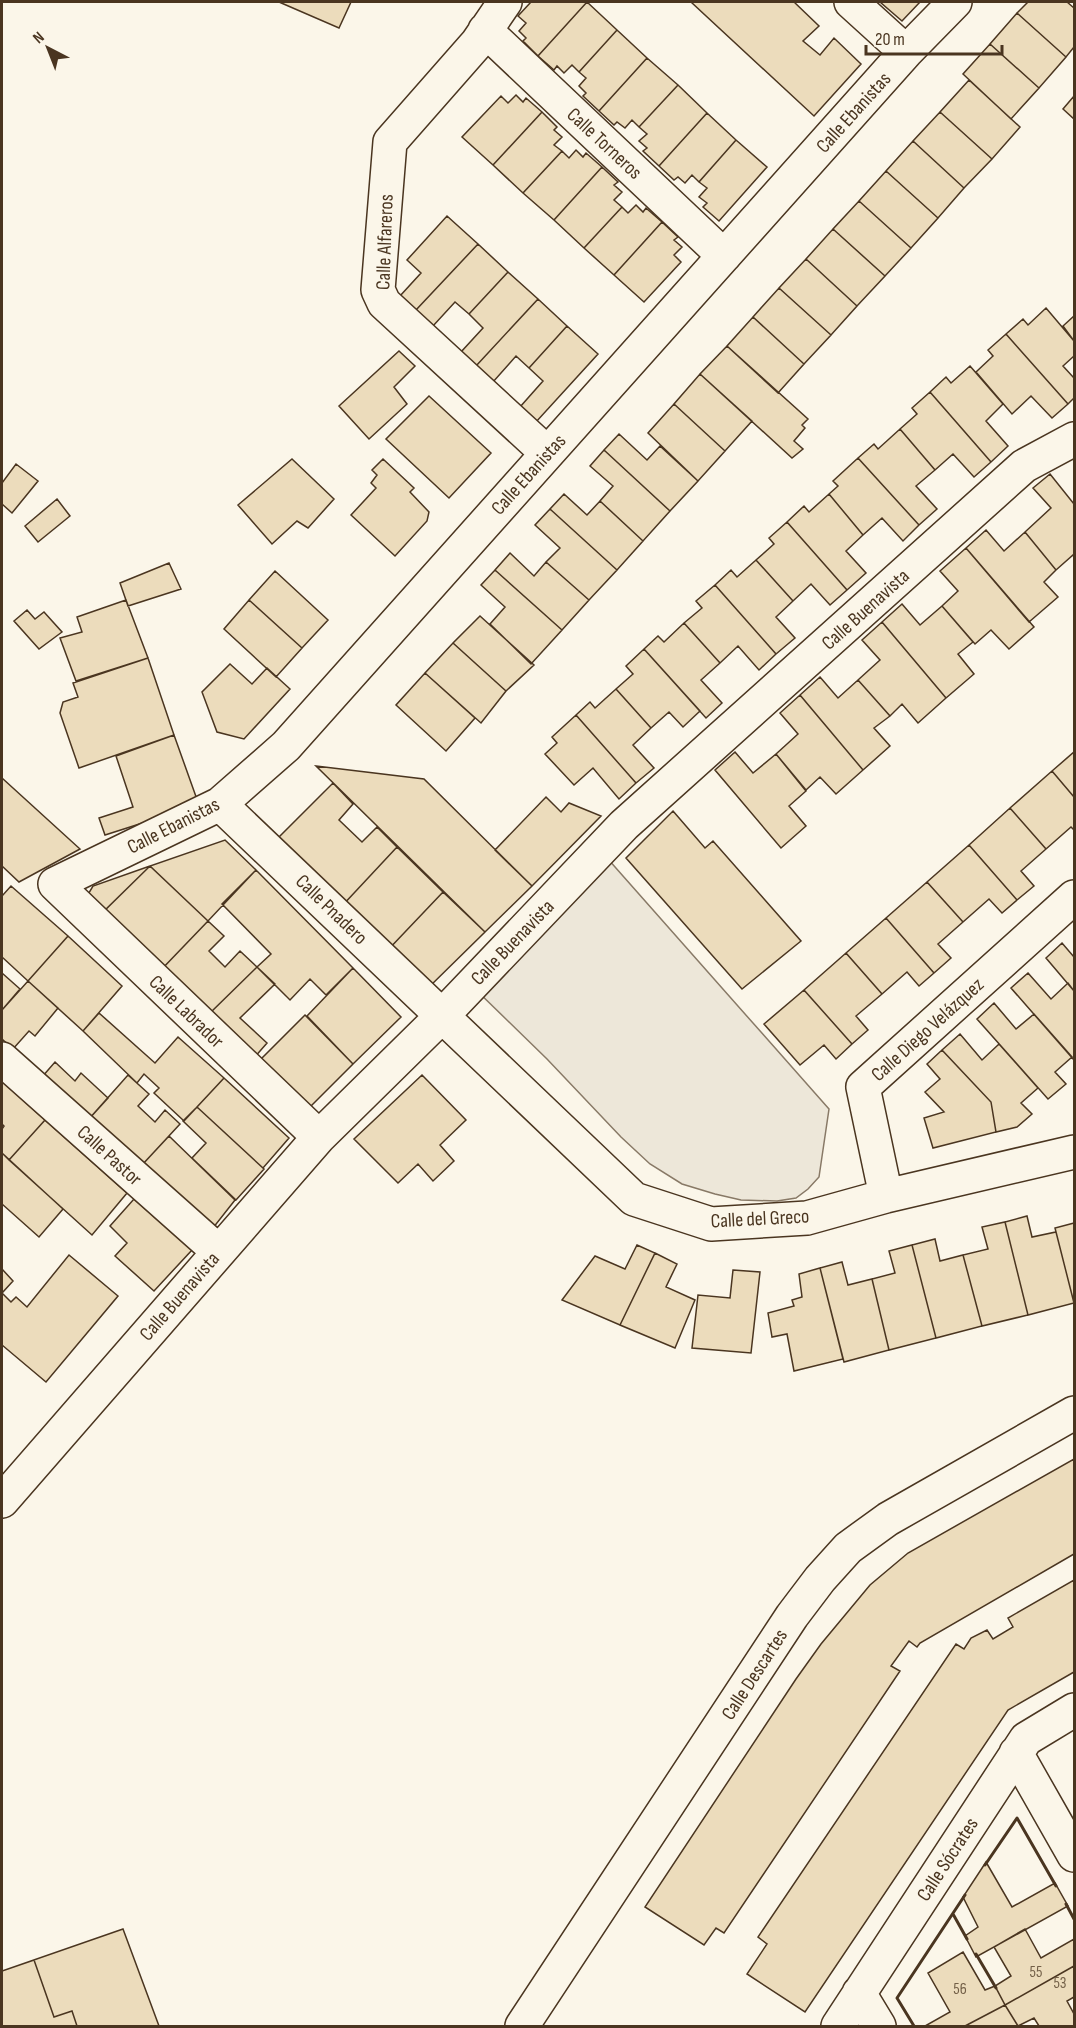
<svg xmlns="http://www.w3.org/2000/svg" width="1076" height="2028" font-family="'Sofia Sans Condensed',sans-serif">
<rect width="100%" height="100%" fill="#fbf6e9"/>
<path fill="#ede7d9" stroke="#887966" stroke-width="1.5" d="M600,850L829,1109L819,1177L808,1189L796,1198L777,1201L741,1200L715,1194L682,1184L650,1164L621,1137L547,1059L471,985Z"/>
<path fill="#ecdcbc" stroke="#4a3520" stroke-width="1.5" d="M279,2H351L339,28Z
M531,2H587L538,56L523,41L526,38L519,31L526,23L518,16Z
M587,2L617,30L579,72L572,65L564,73L557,66L554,70L538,56Z
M691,2H794L819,26L803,41L820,55L834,38L861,64L814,116Z
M880,2H920L902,21Z
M1028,2H1067L1074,8V47L1066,57L1017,13Z
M1017,13L1066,57L1039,88L990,44Z
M617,30L647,58L599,111L583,96L586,93L579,86L586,78L579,72Z
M990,44L1039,88L1011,119L963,74Z
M647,58L678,85L639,127L632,120L625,128L617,122L614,125L599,111Z
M969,80L1020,127L992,159L940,112Z
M678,85L707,113L659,166L643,151L647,148L639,141L647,134L639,127Z
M516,95L523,102L526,98L542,112L493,165L462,137L501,96L508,103Z
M1074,96V119L1063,109Z
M542,112L557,127L554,130L562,137L554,145L562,151L523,193L493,165Z
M940,112L992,159L964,188L913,141Z
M707,113L736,140L699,182L692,175L685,183L678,177L674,180L659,166Z
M736,140L767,167L719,221L703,207L707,203L699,197L707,188L699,182Z
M913,141L964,188L938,218L886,171Z
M576,150L583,157L586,153L602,167L554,220L523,193L562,151L569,158Z
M602,167L618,182L614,185L622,192L614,200L622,207L584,248L554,220Z
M886,171L938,218L911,248L859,201Z
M859,201L911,248L885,276L833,229Z
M636,205L643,212L646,208L662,222L614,275L584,248L622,207L628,213Z
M447,216L478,244L416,310L400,296L421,273L407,260Z
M662,222L678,237L674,240L682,247L674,255L681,262L644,302L614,275Z
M833,229L885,276L857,306L806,259Z
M478,244L508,272L469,314L455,302L433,326L416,310Z
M806,259L857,306L831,335L779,288Z
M508,272L538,299L476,366L461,352L483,328L469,314Z
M779,288L831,335L804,364L753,317Z
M538,299L567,326L529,368L516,356L493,382L476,366Z
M1046,308L1074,341V356L1063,366L1074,378V398L1068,404L1006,334L1023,319L1028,325Z
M1074,316V341L1063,326Z
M753,317L804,364L778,393L727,346Z
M567,326L598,354L536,422L520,407L543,381L529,368Z
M1006,334L1068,404L1052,418L1031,396L1012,414L976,372L993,356L988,350Z
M727,346L808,419L802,425L805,428L794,441L803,449L792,458L700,374Z
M399,351L415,366L394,387L407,404L369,439L339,406Z
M970,366L1003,404L986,421L1008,446L991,462L930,392L946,377L951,383Z
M700,374L752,421L725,451L674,404Z
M930,392L991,462L974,477L953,454L935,470L900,429L917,414L912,408Z
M429,396L491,453L449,498L386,439Z
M674,404L725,451L698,481L648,433Z
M900,429L935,470L916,486L937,509L919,525L858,458L874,444L878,449Z
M619,434L647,460L660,446L698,481L670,511L604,450Z
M604,450L670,511L643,541L600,501L613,486L590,466Z
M858,458L919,525L903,541L882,518L863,535L829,494L838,486L833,481Z
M292,459L334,499L308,528L297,521L272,544L238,505Z
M383,459L414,488L410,492L429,512L427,521L395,556L351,515L376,488L371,483L377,475L372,470Z
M16,464L38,481L12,513L2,504V483Z
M1050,474L1074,504V557L1073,555L1056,570L1025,532L1051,508L1033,488Z
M564,494L587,515L600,501L643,541L617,570L550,509Z
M829,494L863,535L846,551L866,573L847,590L787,522L804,506L809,512Z
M57,499L70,516L38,542L25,526Z
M550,509L617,570L589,600L546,562L560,548L535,525Z
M787,522L847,590L830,605L811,584L793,601L756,560L774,544L769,538Z
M986,530L1004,551L1025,532L1056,570L1044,582L1058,597L1029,622L966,548Z
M966,548L1034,627L1009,649L991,630L975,644L942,606L958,591L940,571Z
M510,553L534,576L546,562L589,600L562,630L495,570Z
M756,560L793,601L776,617L795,638L776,654L715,585L731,570L737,577Z
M169,563L181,589L128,606L120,583Z
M495,570L562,630L531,664L490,624L505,607L481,585Z
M275,571L328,620L302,648L249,600Z
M715,585L776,654L759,670L738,646L720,663L684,623L702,608L696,601Z
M126,600L148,658L76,681L60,638L82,632L77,617Z
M249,600L302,648L276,677L224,629Z
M902,604L920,625L942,606L973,642L958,654L974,674L946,698L882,622Z
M27,610L35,619L44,612L62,632L39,649L14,621Z
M480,616L534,665L506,691L453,643Z
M882,622L946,698L918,723L902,704L890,716L858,680L880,660L862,640Z
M684,623L720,663L701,680L722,703L706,718L644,649L658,636L664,642Z
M453,643L506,691L481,723L425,673Z
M644,649L700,711L683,727L669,712L651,728L616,689L633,674L626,666Z
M148,658L174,735L79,768L60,713L63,702L78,697L73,683Z
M230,664L252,684L267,668L290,689L244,739L217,732L202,692Z
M425,673L475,718L446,751L396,705Z
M820,677L838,698L858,680L890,716L874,728L890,746L863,770L800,695Z
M616,689L651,728L633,745L654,768L636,783L576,715L590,702L595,708Z
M800,695L863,770L836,794L820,777L806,790L776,754L798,734L780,713Z
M576,715L636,783L619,799L593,768L574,785L545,754L557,743L552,737Z
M174,735L199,805L105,835L99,818L133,807L116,756Z
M735,752L753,773L776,754L806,791L789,806L806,826L781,848L715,770Z
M1074,752V797L1052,771Z
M316,766L424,779L532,886L485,932Z
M1052,771L1074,797V830L1071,827L1046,849L1010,808Z
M2,778L80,849L19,882L2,866Z
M333,783L353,804L339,820L362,842L377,827L397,847L341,907L275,841Z
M546,797L561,812L569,803L601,816L532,886L495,850Z
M1010,808L1046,849L1021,871L1034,886L1017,900L969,845Z
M673,811L705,848L713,841L801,941L742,989L626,858Z
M225,840L256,870L208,921L150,866Z
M969,845L1017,900L1002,913L989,899L963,922L927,882Z
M397,847L443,892L386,952L341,907Z
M150,866L208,921L160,971L99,916Z
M150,866L99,916L87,896L93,886Z
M256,870L353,968L326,995L310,979L290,1000L257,967L271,954L222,904Z
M927,882L963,922L938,944L951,958L934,973L886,918Z
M11,886L68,936L28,981L2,957V896Z
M443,892L485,932L425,991L386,952Z
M886,918L934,973L919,986L907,972L882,994L846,953Z
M208,921L224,936L209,951L225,967L240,951L257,967L208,1015L160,971Z
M68,936L122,986L83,1031L28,981Z
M1062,943L1074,957V991L1046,958Z
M846,953L882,994L856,1016L868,1030L852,1044L804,990Z
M257,967L275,984L240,1018L267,1043L253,1059L208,1015Z
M353,968L401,1017L353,1064L307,1016Z
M2,973L20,989L2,1010Z
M1028,973L1051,999L1068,983L1074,991V1060L1011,988Z
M28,981L58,1008L35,1036L29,1031L13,1049L2,1039V1010Z
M804,990L852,1044L836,1059L824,1045L800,1065L764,1024Z
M994,1003L1016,1029L1034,1014L1072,1057L1055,1072L1066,1084L1048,1099L977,1019Z
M99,1013L155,1063L178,1037L224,1078L184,1121L154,1093L159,1088L144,1074L137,1083L83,1031Z
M305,1015L353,1064L305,1112L257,1063Z
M960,1034L982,1060L999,1044L1038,1088L1021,1103L1032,1114L1017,1127L996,1132L991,1102L942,1050Z
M942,1050L991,1102L996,1132L933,1148L924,1118L944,1112L925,1092L940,1079L927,1064Z
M55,1062L75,1081L81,1073L108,1098L89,1119L42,1077Z
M128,1075L149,1094L138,1106L155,1122L165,1110L180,1124L142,1165L89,1119Z
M422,1075L466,1120L440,1145L454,1161L433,1181L418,1164L398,1183L354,1139Z
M224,1078L289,1138L263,1168L197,1107Z
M2,1081L45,1120L9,1160L2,1153V1129L4,1126L2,1124Z
M197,1107L264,1169L236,1200L192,1158L206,1143L183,1121Z
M45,1120L127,1193L92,1235L9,1160Z
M169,1136L235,1200L213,1228L142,1165Z
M2,1153L63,1209L39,1237L2,1204Z
M134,1199L192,1250L154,1291L115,1256L127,1243L110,1226Z
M1027,1216L1032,1237L1056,1232L1074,1303L1028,1315L1005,1222Z
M1005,1222L1028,1315L982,1326L963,1255L988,1249L982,1227Z
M1074,1223V1303L1055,1228Z
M935,1239L940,1261L963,1255L982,1326L936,1338L912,1245Z
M637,1245L655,1253L620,1325L562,1300L595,1256L625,1269Z
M912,1245L936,1338L889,1350L872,1279L895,1273L889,1251Z
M655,1253L677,1264L666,1287L695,1300L675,1348L620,1325Z
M69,1255L118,1296L46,1382L2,1345V1293L11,1302L16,1297L27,1307Z
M842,1262L848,1285L872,1279L889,1350L844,1362L820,1268Z
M820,1268L843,1359L794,1371L787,1334L772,1337L768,1313L794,1306L792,1300L802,1297L799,1274Z
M2,1269L13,1281L2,1293Z
M733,1270L760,1272L751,1353L692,1348L698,1295L730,1298Z
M1074,1459V1554L920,1643L917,1647L909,1641L891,1666L900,1671L724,1933L716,1928L704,1945L645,1907L796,1679L821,1644L870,1585L908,1553Z
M1074,1580V1672L1008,1710L805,2012L747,1974L767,1944L758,1937L956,1644L964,1649L971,1638L987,1630L993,1639L1013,1627L1008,1618Z
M986,1862L1012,1907L1055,1883L1068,1906L976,1957L965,1936L978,1927L963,1897Z
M123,1929L159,2026H2V1971Z
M1025,1929L1041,1958L1074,1939V1966L1005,2005L995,1986L1011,1976L994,1947Z
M963,1952L985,1990L995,1986L1005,2005L965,2026H925L950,2012L928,1973Z
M34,1960L54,2017L72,2011L77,2026H2V1971Z
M1074,1966V1997L1067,2001L1074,2014V2026H1039L1034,2018L1018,2026L1005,2005Z
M1005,2005L1018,2026H965Z"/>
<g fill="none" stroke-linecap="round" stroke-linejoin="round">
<g stroke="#4a3520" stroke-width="36">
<path id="minor" d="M505,2L477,43L390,142L378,290L384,303L547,453
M851,2L906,52
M485,30L724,256
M220,804L634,1199L711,1224L807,1218L886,1196L1074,1152
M2,1059L218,1251
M319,1137L55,884L220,804L286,746L906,52L955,2
M886,1196L863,1087L1074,897
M2,1501L319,1137L443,1015L624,825L1024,466L1074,439
M1016,1753L1074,1855
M859,1993L879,2026
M522,2026L792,1616L820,1579L848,1548L888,1519L1074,1413
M838,2026L1026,1739L1074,1710"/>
</g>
<use href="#minor" stroke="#fbf6e9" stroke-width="33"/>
<path stroke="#4a3520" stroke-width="3" d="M985,1865L1017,1818L1056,1886
M1066,1904L1074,1919
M953,1914L967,1939
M976,1954L996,1988
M914,2026L897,1998L965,1895"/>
</g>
<g text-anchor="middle" stroke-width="4.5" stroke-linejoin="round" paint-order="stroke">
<g font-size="16" fill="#725f47">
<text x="1036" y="1977">55</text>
<text x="1060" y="1988">53</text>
<text x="960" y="1994">56</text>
</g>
<g font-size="20" fill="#4a3520" stroke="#fbf6e9">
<text transform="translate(853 112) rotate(-48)" y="7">Calle Ebanistas</text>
<text transform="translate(605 143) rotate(43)" y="7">Calle Torneros</text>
<text transform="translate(384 242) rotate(-88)" y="7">Calle Alfareros</text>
<text transform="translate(528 474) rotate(-48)" y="7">Calle Ebanistas</text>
<text transform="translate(865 609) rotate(-42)" y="7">Calle Buenavista</text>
<text transform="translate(173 825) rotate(-27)" y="7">Calle Ebanistas</text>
<text transform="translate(332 909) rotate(44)" y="7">Calle Pnadero</text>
<text transform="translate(512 942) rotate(-46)" y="7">Calle Buenavista</text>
<text transform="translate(187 1011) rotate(44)" y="7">Calle Labrador</text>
<text transform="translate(927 1029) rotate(-42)" y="7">Calle Diego Velázquez</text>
<text transform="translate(110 1155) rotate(42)" y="7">Calle Pastor</text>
<text transform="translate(760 1218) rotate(-3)" y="7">Calle del Greco</text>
<text transform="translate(179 1296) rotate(-49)" y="7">Calle Buenavista</text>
<text transform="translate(754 1674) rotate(-57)" y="7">Calle Descartes</text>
<text transform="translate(947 1859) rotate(-57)" y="7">Calle Sócrates</text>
</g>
</g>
<rect width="1076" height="2028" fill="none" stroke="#4a3520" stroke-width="6"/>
<g transform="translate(48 48) rotate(318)" stroke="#fbf6e9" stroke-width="4.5" paint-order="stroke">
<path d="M0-4.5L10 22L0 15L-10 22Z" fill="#4a3520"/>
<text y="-9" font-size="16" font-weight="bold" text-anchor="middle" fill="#4a3520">N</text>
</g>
<path d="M866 45v9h136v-9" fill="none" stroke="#4a3520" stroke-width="3"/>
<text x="875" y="45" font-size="18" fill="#4a3520" stroke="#fbf6e9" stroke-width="4.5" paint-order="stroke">20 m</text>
</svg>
